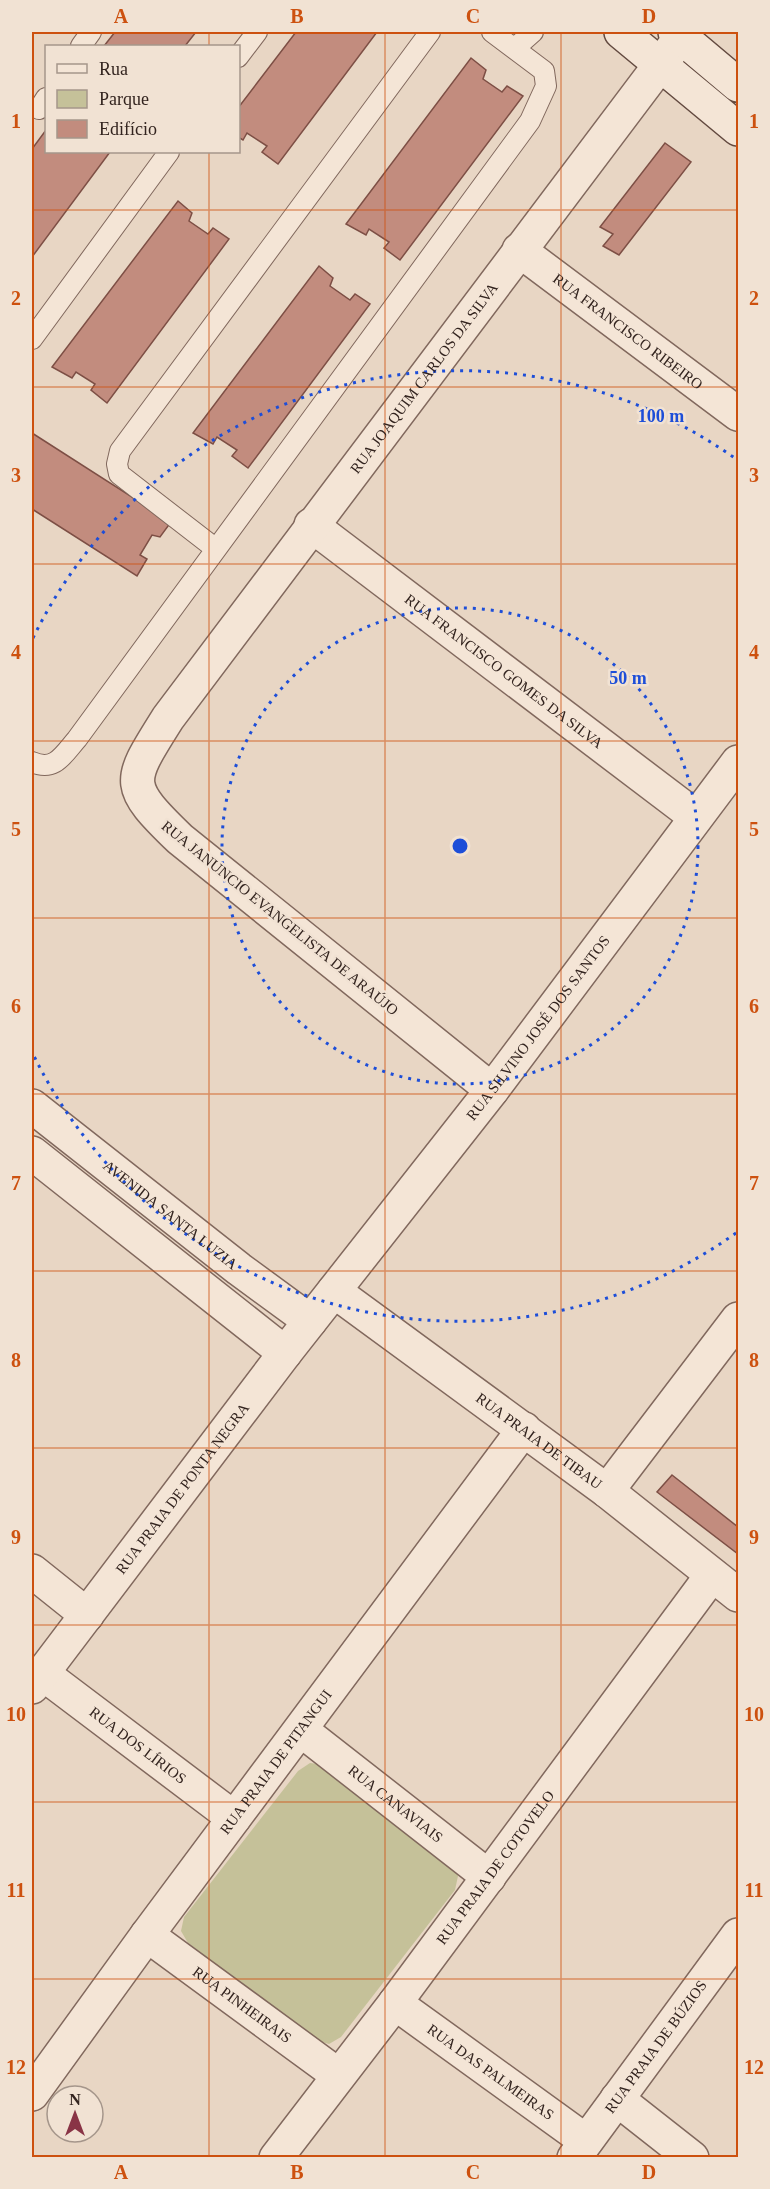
<svg xmlns="http://www.w3.org/2000/svg" width="770" height="2189" font-family="Georgia,serif">
<rect width="100%" height="100%" fill="#e8d6c4"/>
<path fill="#c5c199" d="M310,1763L318,1764L456,1870L458,1876L455,1890L341,2037L329,2044L315,2040L188,1943L181,1931L184,1917L298,1771Z"/>
<path fill="#c28c7e" stroke="#7d4f45" stroke-width="1.5" d="M115,32H196L185,46H104Z
M296,32H377L278,164L262,152L267,146L247,133L243,140L238,137V108Z
M471,58L486,70L483,79L502,92L507,86L523,96L400,260L384,248L389,242L369,229L366,235L346,224Z
M46,130V152H110L32,257V149Z
M665,143L691,162L619,255L603,246L613,234L600,227Z
M178,201L192,213L189,221L208,234L213,228L229,239L107,403L91,390L95,384L76,372L72,378L52,367Z
M319,266L333,278L330,286L350,300L355,294L370,304L248,468L232,456L237,450L217,437L213,444L193,433Z
M32,433L171,522L160,537L152,535L140,555L147,559L137,576L32,509Z
M672,1475L738,1527V1554L657,1492Z"/>
<g fill="none" stroke-linecap="round" stroke-linejoin="round">
<g stroke="#81685d" stroke-width="22">
<path id="service" d="M81,46L91,32
M515,48L533,32
M238,57L257,32
M39,109L46,98
M32,339L169,152
M216,549L119,474L117,464L120,451L430,32
M32,762C55,772 63,755 77,739L530,121L546,86L544,71L492,32"/>
</g>
<g stroke="#81685d" stroke-width="36">
<g id="minor">
<path id="s1" d="M519,250L738,414"/>
<path id="s2" d="M311,525L696,817"/>
<path id="s3" d="M492,1090L180,839C123,784 128,782 168,718L681,37"/>
<path id="s4" d="M32,1106L239,1269L310,1321"/>
<path d="M32,1153L285,1353"/>
<path id="s5" d="M334,1291L607,1491L738,1595"/>
<path d="M607,1491L738,1319"/>
<path d="M32,1571L87,1615"/>
<path id="s6" d="M42,1673L234,1818"/>
<path id="s7" d="M32,1687L285,1353L492,1090L738,762"/>
<path id="s8" d="M301,1730L489,1877"/>
<path id="s9" d="M147,1935L338,2075"/>
<path id="s10" d="M395,2003L586,2141"/>
<path id="s11" d="M32,2094L147,1935L524,1429"/>
<path d="M617,2099L692,2158"/>
<path id="s12" d="M276,2158L395,2003L712,1575"/>
<path id="s13" d="M574,2158L738,1935"/>
</g>
</g>
<g stroke="#634a40" stroke-width="36">
<path id="secondary" d="M621,32L738,129
M675,32L738,85"/>
</g>
<use href="#service" stroke="#f4e5d6" stroke-width="20"/>
<use href="#minor" stroke="#f4e5d6" stroke-width="33"/>
<use href="#secondary" stroke="#f4e5d6" stroke-width="33"/>
</g>
<path fill="none" stroke="#cd510f" stroke-width="1.5" stroke-opacity="0.55" d="M209,32V46M385,32V2158M561,32V2158M209,152V2158M32,210H738M32,387H738M32,564H738M32,741H738M32,918H738M32,1094H738M32,1271H738M32,1448H738M32,1625H738M32,1802H738M32,1979H738"/>
<g fill="none" stroke="#1d4ed8" stroke-width="3" stroke-dasharray="3 6">
<circle cx="460" cy="846" r="238"/>
<path d="M736 1233A475 475 0 0 1 33 1054M33 638A475 475 0 0 1 736 459"/>
</g>
<g text-anchor="middle" stroke-width="5" stroke-linejoin="round" paint-order="stroke">
<g font-size="15" fill="#33241f" stroke="#f1e2d3">
<text dy="5" stroke="none"><textPath href="#s1" startOffset="136">RUA FRANCISCO RIBEIRO</textPath></text>
<text dy="5" stroke="none"><textPath href="#s3" startOffset="970">RUA JOAQUIM CARLOS DA SILVA</textPath></text>
<text dy="5" stroke="none"><textPath href="#s2" startOffset="242">RUA FRANCISCO GOMES DA SILVA</textPath></text>
<text transform="translate(280 918) rotate(39)" y="5">RUA JANUNCIO EVANGELISTA DE ARAÚJO</text>
<text dy="5" stroke="none"><textPath href="#s7" startOffset="831">RUA SILVINO JOSÉ DOS SANTOS</textPath></text>
<text dy="5" stroke="none"><textPath href="#s4" startOffset="176">AVENIDA SANTA LUZIA</textPath></text>
<text dy="5" stroke="none"><textPath href="#s5" startOffset="254">RUA PRAIA DE TIBAU</textPath></text>
<text dy="5" stroke="none"><textPath href="#s7" startOffset="249">RUA PRAIA DE PONTA NEGRA</textPath></text>
<text dy="5" stroke="none"><textPath href="#s6" startOffset="120">RUA DOS LÍRIOS</textPath></text>
<text dy="5" stroke="none"><textPath href="#s11" startOffset="412">RUA PRAIA DE PITANGUI</textPath></text>
<text dy="5" stroke="none"><textPath href="#s8" startOffset="120">RUA CANAVIAIS</textPath></text>
<text dy="5" stroke="none"><textPath href="#s12" startOffset="364">RUA PRAIA DE COTOVELO</textPath></text>
<text dy="5" stroke="none"><textPath href="#s9" startOffset="118">RUA PINHEIRAIS</textPath></text>
<text dy="5" stroke="none"><textPath href="#s13" startOffset="138">RUA PRAIA DE BÚZIOS</textPath></text>
<text dy="5" stroke="none"><textPath href="#s10" startOffset="118">RUA DAS PALMEIRAS</textPath></text>
</g>
</g>
<circle cx="460" cy="846" r="9" fill="#1d4ed8" stroke="#f1e2d3" stroke-width="3"/>
<g font-size="18" text-anchor="middle" font-weight="bold" fill="#1d4ed8" stroke="#f1e2d3" stroke-width="5" stroke-linejoin="round" paint-order="stroke">
<text x="661" y="422">100 m</text>
<text x="628" y="684">50 m</text>
</g>
<rect width="770" height="2189" fill="none" stroke="#f1e2d3" stroke-width="66"/>
<rect x="45" y="45" width="195" height="108" fill="#f1e2d3" stroke="#a5968b" stroke-width="1.5"/>
<rect x="57" y="64" width="30" height="9" fill="#f4e5d6" stroke="#a5968b" stroke-width="1.5"/>
<text x="99" y="75" font-size="18" fill="#33241f">Rua</text>
<rect x="57" y="90" width="30" height="18" fill="#c5c199" stroke="#a5968b" stroke-width="1.5"/>
<text x="99" y="105" font-size="18" fill="#33241f">Parque</text>
<rect x="57" y="120" width="30" height="18" fill="#c28c7e" stroke="#a5968b" stroke-width="1.5"/>
<text x="99" y="135" font-size="18" fill="#33241f">Edifício</text>
<g transform="translate(75 2114)"><circle r="28" fill="#f1e2d3" stroke="#a5968b" stroke-width="1.5"/>
<path d="M0-4.5L10 22L0 15L-10 22Z" fill="#893446"/>
<text y="-9" font-size="16" font-weight="bold" text-anchor="middle" fill="#33241f">N</text>
</g>
<rect x="33" y="33" width="704" height="2123" fill="none" stroke="#cd510f" stroke-width="2"/>
<g font-size="20" text-anchor="middle" font-weight="bold" fill="#cd510f">
<text x="121" y="23">A</text>
<text x="297" y="23">B</text>
<text x="473" y="23">C</text>
<text x="649" y="23">D</text>
<text x="16" y="128">1</text>
<text x="754" y="128">1</text>
<text x="16" y="305">2</text>
<text x="754" y="305">2</text>
<text x="16" y="482">3</text>
<text x="754" y="482">3</text>
<text x="16" y="659">4</text>
<text x="754" y="659">4</text>
<text x="16" y="836">5</text>
<text x="754" y="836">5</text>
<text x="16" y="1013">6</text>
<text x="754" y="1013">6</text>
<text x="16" y="1190">7</text>
<text x="754" y="1190">7</text>
<text x="16" y="1367">8</text>
<text x="754" y="1367">8</text>
<text x="16" y="1544">9</text>
<text x="754" y="1544">9</text>
<text x="16" y="1721">10</text>
<text x="754" y="1721">10</text>
<text x="16" y="1897">11</text>
<text x="754" y="1897">11</text>
<text x="16" y="2074">12</text>
<text x="754" y="2074">12</text>
<text x="121" y="2179">A</text>
<text x="297" y="2179">B</text>
<text x="473" y="2179">C</text>
<text x="649" y="2179">D</text>
</g>
</svg>
